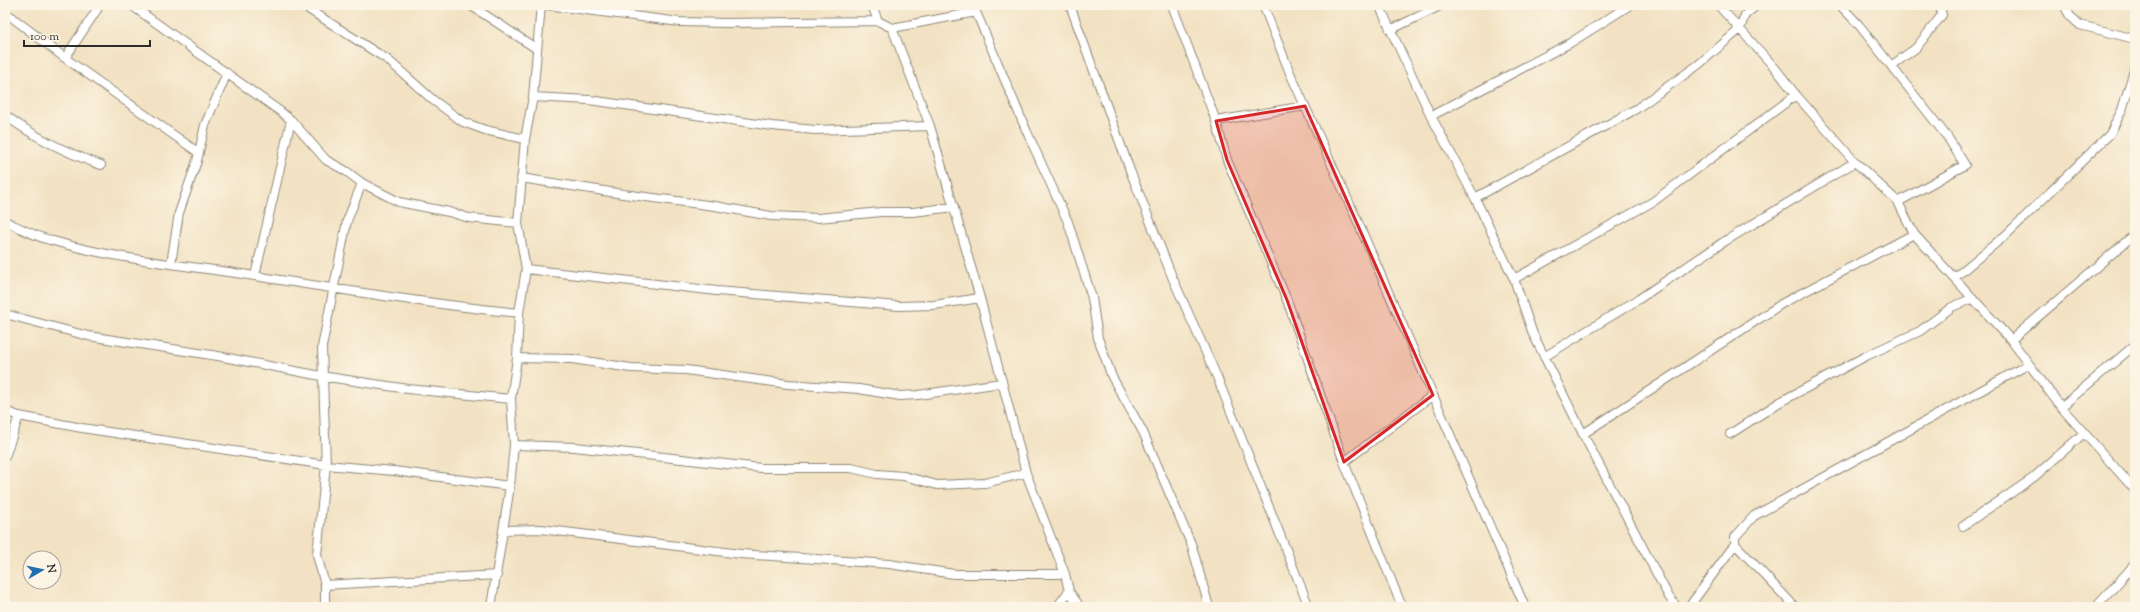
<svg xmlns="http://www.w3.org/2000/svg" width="2140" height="612" font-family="'Sorts Mill Goudy',serif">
<rect width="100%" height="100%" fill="#fcf5e5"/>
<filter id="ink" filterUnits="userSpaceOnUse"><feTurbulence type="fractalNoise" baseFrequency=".025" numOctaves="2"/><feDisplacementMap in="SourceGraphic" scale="8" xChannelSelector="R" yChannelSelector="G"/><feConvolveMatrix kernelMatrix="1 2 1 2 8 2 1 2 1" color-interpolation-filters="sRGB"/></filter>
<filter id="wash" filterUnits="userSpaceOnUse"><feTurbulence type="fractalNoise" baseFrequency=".012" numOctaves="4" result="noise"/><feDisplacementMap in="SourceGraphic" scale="16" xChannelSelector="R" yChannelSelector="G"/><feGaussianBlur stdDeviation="0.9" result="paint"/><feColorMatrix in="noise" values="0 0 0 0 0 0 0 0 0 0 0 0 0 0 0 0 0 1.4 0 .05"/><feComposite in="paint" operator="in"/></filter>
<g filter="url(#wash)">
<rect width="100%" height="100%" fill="#f2e2c3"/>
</g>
<g filter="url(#ink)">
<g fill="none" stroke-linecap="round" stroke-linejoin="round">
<g stroke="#8e8677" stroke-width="10">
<path id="minor" d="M131,5L281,112L291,120L326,160L346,171L362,183L347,221L322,347L326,465L317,555L325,585V607
M302,5L388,60L433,100L463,122L485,130L525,139
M470,5L537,49
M547,5L680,22L727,23L878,21
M872,5L878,21L892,28L930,126L942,167L980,298L1026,473L1065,574L1069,591L1080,607
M973,5L1027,132L1068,222L1092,298L1098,338L1112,377L1143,432L1192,546L1209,607
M1070,5L1131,173L1173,279L1217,377L1309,607
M1172,5L1216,121L1227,160L1287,300L1344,462L1402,607
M1263,5L1290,73L1357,220L1525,607
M1379,5L1431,116L1475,198L1514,279L1533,334L1583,434L1669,597L1677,607
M1718,5L1775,68L1796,95L1855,162L1898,202L1914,234L2011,340L2061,407L2135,490
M1840,5L1859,25L1948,138L1965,165L1898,202
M2064,5L2070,16L2080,25L2135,39
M5,12L65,58L199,153
M892,28L976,12
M1390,30L1442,5
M65,58L100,5
M1891,66L1916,48L1942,15L1939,5
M533,97L589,100L772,126L815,130L930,126
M5,115C34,137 67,153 101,165
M1431,116L1570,43L1630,5
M1216,121L1305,106
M521,178L623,194L715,206L771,216L818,218L881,212H913L954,207
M362,183L399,202L449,212L469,218L518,223
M1475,198L1636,109L1698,65L1740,29L1745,15L1757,5
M5,221C20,228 34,236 50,240C116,260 187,265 255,276C343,290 430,304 519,313
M171,264L179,213L197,161L205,125L227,73
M526,269L717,291L899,306L934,305L980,298
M255,276L291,120
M1954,278L2007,234L2110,134L2122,110L2135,67
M1514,279L1654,201L1796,95
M5,314L88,336L218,356L321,376L408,389L511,399
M2011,340L2135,234
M1544,357L1639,299L1722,243L1855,162
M517,358L572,359L631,368L686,370L788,384L859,389L900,396L918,395L1001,383
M2061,407L2135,345
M5,411L19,416L82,428L326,465L394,471L510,486
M1583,434L1783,303L1914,234
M1730,434L1780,402L1866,356L1920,331L1952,307L1973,298
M514,445L575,447L761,468H851L877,474L904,476L937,485L985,483L1026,473
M5,457L19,416
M1344,462L1433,395
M1963,526L2033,478L2084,433
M503,530L541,529L741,554L889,564L954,574H1065
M1735,544L1795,607
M325,585L497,575
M491,607L510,486L514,445L511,399L517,358L519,313L526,269L518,223L525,139L533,97L541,5
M1057,607L1069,591
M1689,607L1735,544V537L1754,516L2029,364
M2096,607L2135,564"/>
</g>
<use href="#minor" stroke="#fff" stroke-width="8"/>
</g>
</g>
<path fill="#d62828" fill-opacity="0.2" stroke="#d62828" stroke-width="3" stroke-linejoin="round" d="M1305,106L1433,395L1344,462L1287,300L1227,160L1216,121Z"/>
<rect width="2140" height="612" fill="none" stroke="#fcf5e5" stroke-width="20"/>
<g transform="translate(42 570) rotate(81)"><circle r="19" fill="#fcf5e5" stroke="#a8a49b"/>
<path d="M0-3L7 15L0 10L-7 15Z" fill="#1f6fb2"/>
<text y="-6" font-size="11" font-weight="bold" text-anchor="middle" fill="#2b2b2b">N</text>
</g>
<path d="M24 40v6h126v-6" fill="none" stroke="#2b2b2b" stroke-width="2"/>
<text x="30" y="40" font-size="12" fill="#2b2b2b" stroke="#fcf5e5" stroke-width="3" paint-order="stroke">100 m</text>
</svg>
